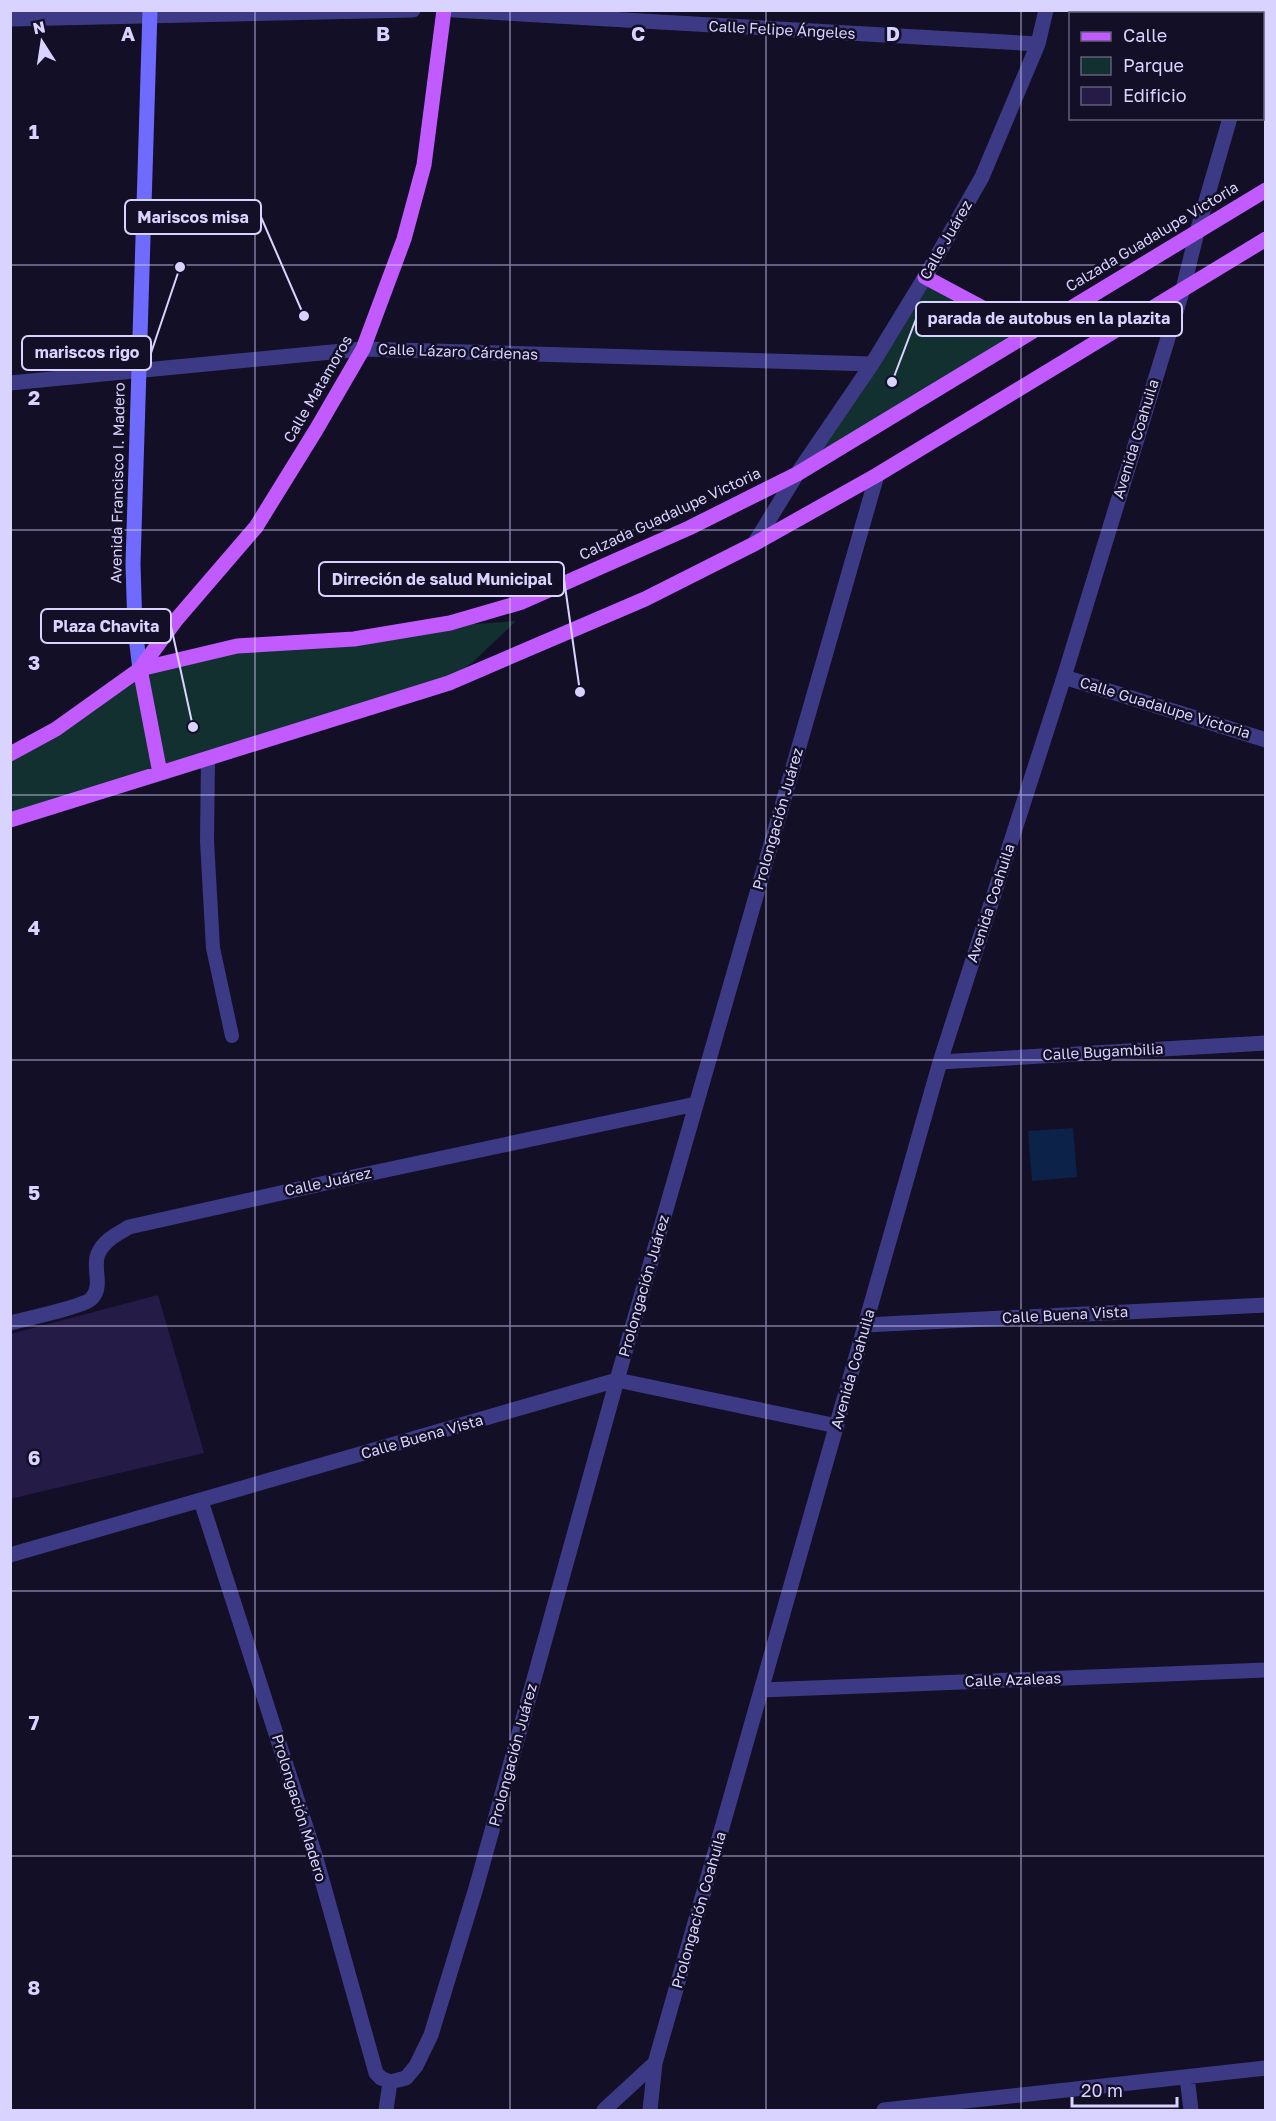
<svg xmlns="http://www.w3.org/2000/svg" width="1276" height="2121" font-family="'Golos Text',sans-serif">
<rect width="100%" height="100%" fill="#130f26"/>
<path fill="#12302f" d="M928,283L981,312L1021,344L810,465Z
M516,621L472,663L418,698L156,783L11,813L10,757L146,673L241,641Z"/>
<path fill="#0c2248" d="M1073,1128L1077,1177L1032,1181L1028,1131Z"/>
<path fill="#241b47" d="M158,1295L204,1453L10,1499V1334Z"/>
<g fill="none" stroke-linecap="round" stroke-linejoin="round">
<path stroke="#3d3a85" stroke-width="14" d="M208,758L207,841L213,948L232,1036"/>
<path stroke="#3d3a85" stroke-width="15" d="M454,10L1038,44
M1262,14V10
M10,19L413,10
M10,383L363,349L872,364
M754,544L797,474L872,364L925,277L982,177L1038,44L1046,10
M1064,677L1266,740
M940,1062L1266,1043
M10,1323C25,1319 82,1307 91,1299C104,1287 92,1267 98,1254C104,1240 117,1234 129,1227L339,1180L696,1104
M865,1325L1266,1305
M201,1501L315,1855L376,2073L381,2078L390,2082L406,2078L416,2066L431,2035L476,1888L617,1380L877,475
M10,1555L617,1380L837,1426
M761,1690L1266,1670
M1187,2077L1191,2110
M386,2110L390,2082
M604,2110L655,2063L940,1062L1064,677L1183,289L1197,232L1230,118
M650,2110L655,2063
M884,2110L1266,2068"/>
<path stroke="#6f6bff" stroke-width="15" d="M140,669L135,629L133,564L150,10"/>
<path stroke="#c25bff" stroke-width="15" d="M925,277L983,308L1022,337
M140,669L176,620L256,527L316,430L363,349L404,239L424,165L444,10
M140,669L160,773
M10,754L56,729L140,669L237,646L354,639L450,623L522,602L689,528L797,474L1266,190
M10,820L449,683L645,599L754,544L877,475L1266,239"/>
</g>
<path fill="none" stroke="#d9d4ff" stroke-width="1.5" stroke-opacity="0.55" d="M255,10V2110M510,10V2110M766,10V2110M1021,10V2110M10,265H1266M10,530H1266M10,795H1266M10,1060H1266M10,1326H1266M10,1591H1266M10,1856H1266"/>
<g text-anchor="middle" stroke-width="5" stroke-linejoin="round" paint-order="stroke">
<g font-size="15" fill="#d9d4ff" stroke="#130f26">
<text transform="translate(782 30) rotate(3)" y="5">Calle Felipe Ángeles</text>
<text transform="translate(1152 237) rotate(-31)" y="5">Calzada Guadalupe Victoria</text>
<text transform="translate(946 240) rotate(-60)" y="5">Calle Juárez</text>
<text transform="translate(458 352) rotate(2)" y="5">Calle Lázaro Cárdenas</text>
<text transform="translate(318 389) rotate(-60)" y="5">Calle Matamoros</text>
<text transform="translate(1136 439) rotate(-73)" y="5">Avenida Coahuila</text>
<text transform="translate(118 483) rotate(-89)" y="5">Avenida Francisco I. Madero</text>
<text transform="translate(670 514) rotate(-25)" y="5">Calzada Guadalupe Victoria</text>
<text transform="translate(1165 708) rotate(17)" y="5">Calle Guadalupe Victoria</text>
<text transform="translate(778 819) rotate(-74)" y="5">Prolongación Juárez</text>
<text transform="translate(991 903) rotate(-72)" y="5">Avenida Coahuila</text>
<text transform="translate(1103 1052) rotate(-3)" y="5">Calle Bugambilia</text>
<text transform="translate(328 1182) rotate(-12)" y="5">Calle Juárez</text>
<text transform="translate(644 1286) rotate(-74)" y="5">Prolongación Juárez</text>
<text transform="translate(1065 1315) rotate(-3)" y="5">Calle Buena Vista</text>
<text transform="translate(853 1369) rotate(-74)" y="5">Avenida Coahuila</text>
<text transform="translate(422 1437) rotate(-16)" y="5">Calle Buena Vista</text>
<text transform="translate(1013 1680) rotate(-2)" y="5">Calle Azaleas</text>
<text transform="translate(513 1755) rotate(-75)" y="5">Prolongación Juárez</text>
<text transform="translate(299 1808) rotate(73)" y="5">Prolongación Madero</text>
<text transform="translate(699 1910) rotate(-74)" y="5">Prolongación Coahuila</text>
</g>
</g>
<g font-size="20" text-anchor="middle" font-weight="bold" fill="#d9d4ff" stroke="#130f26" stroke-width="5" stroke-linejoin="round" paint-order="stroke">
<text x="128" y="41">A</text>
<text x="383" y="41">B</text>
<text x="638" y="41">C</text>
<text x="893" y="41">D</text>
<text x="34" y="139">1</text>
<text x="34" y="405">2</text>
<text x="34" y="670">3</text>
<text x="34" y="935">4</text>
<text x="34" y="1200">5</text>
<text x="34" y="1465">6</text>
<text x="34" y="1730">7</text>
<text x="34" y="1995">8</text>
</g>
<path fill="none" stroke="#d9d4ff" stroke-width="2" d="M304 316L261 217M892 382L916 319M180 267L151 353M580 692L564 579M193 727L171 626"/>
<g fill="#d9d4ff" stroke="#130f26" stroke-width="2">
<circle cx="304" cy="316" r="6"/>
<circle cx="892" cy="382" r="6"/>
<circle cx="180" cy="267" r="6"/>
<circle cx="580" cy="692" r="6"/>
<circle cx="193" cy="727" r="6"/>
</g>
<g fill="#130f26" stroke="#d9d4ff" stroke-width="2">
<rect x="125" y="200" width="136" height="34" rx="6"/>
<rect x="916" y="302" width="266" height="34" rx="6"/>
<rect x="22" y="336" width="129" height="34" rx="6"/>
<rect x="319" y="562" width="245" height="34" rx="6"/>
<rect x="41" y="609" width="130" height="34" rx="6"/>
</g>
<g font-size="16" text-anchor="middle" font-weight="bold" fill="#d9d4ff">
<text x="193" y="223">Mariscos misa</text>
<text x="1049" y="324">parada de autobus en la plazita</text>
<text x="87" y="358">mariscos rigo</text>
<text x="442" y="585">Dirreción de salud Municipal</text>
<text x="106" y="632">Plaza Chavita</text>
</g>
<rect width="1276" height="2121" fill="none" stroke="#d9d4ff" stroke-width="24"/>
<rect x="1069" y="12" width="195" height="108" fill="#130f26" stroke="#625e7d" stroke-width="1.5"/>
<rect x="1081" y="32" width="30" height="9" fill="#c25bff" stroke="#625e7d" stroke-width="1.5"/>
<text x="1123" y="42" font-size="18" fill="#d9d4ff">Calle</text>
<rect x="1081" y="57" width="30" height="18" fill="#12302f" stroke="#625e7d" stroke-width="1.5"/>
<text x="1123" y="72" font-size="18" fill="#d9d4ff">Parque</text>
<rect x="1081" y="87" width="30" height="18" fill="#241b47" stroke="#625e7d" stroke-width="1.5"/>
<text x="1123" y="102" font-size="18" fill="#d9d4ff">Edificio</text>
<g transform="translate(42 42) rotate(348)" stroke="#130f26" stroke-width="4.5" paint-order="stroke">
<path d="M0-4.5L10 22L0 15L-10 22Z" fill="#d9d4ff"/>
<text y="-9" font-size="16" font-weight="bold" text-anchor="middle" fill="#d9d4ff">N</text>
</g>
<path d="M1072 2097v9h105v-9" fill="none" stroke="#d9d4ff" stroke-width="3"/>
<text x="1081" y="2097" font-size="18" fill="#d9d4ff" stroke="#130f26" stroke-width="4.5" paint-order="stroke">20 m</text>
</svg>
